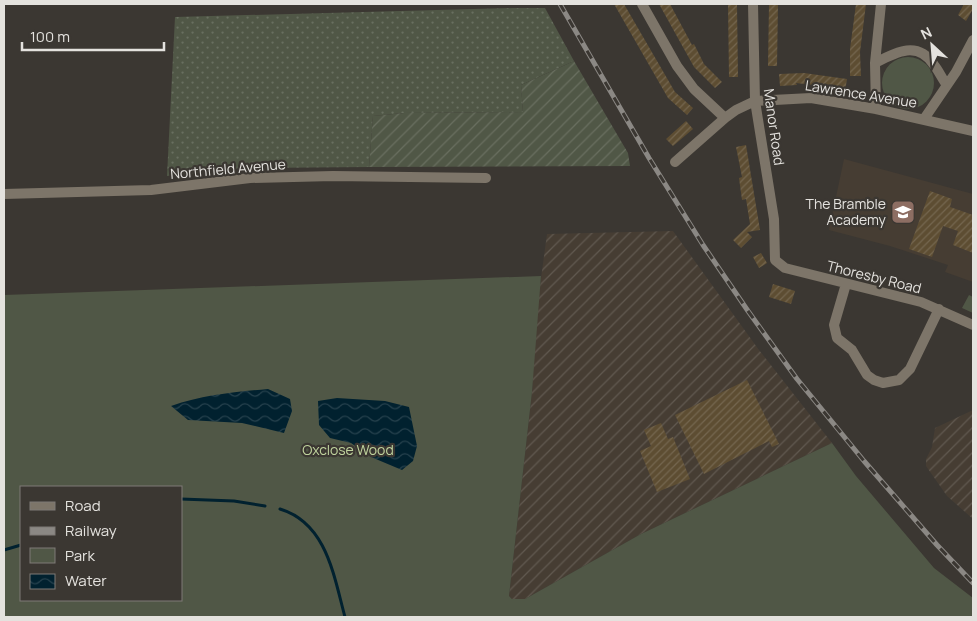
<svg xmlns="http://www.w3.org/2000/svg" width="977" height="621" font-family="Manrope,sans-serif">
<defs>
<pattern id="industrial-furrows" width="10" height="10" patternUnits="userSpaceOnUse" patternTransform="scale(1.25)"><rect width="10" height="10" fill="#463d33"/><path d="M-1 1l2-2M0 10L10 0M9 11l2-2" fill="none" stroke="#615950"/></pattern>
<pattern id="grass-dots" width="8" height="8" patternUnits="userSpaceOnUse" patternTransform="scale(1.25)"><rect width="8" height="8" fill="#505746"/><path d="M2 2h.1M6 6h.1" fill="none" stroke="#696f60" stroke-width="1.8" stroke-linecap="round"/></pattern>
<pattern id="garden-furrows" width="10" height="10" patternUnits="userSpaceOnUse" patternTransform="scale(1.25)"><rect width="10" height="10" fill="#505746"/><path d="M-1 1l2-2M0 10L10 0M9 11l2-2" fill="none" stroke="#696f60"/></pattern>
<pattern id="water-waves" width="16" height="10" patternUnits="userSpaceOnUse" patternTransform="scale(1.25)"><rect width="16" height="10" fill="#01212f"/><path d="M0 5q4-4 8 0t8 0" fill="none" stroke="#26414d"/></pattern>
<pattern id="building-hatch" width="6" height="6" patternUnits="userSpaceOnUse" patternTransform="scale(1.25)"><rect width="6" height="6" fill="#5d4d32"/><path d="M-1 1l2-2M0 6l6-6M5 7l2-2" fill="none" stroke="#74664f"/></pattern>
</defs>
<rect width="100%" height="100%" fill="#3b3732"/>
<path fill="#463d33" d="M844,159L973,194V282L945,272L948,265L890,246L829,230Z"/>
<path fill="url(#industrial-furrows)" d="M673,231L759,350L832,443L641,534L525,599H512L509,596L532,392L537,308L547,234Z
M973,410V519L947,496L926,466V459L932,447L935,428Z"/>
<path fill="url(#grass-dots)" d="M513,8H545L574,61L521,85L523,112L404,113L373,116L369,167L246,168L167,176L175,17Z"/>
<path fill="#505746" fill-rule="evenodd" d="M882 83a26 26 0 1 1 52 0a26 26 0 1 1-52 0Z
M541,276L532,392L509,596L512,599H525L641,534L832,443L856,476L934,568L973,598V617H4V295ZM21,487H181V600H21Z
M969,295L973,297V313L962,308Z"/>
<path fill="url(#garden-furrows)" d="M574,61L628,153L630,166L369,167L373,116L404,113L523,112L521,85Z"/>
<path fill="url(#water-waves)" d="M268,389L290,399L292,411L284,433L242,423L188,420L171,406C203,395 235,392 268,389Z
M337,398L385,401L409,407L417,446L413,461L402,470L371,457L351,443L330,438L319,425L318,401Z"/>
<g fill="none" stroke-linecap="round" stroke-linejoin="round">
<path stroke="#01212f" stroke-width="3" d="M181,499L234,501L265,506
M280,509C327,523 334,577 345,617
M4,550L21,545"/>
</g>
<path fill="url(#building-hatch)" d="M614,4H624L675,92L693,108L687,115L668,98Z
M659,4H670L692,45L694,44L704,64L722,82L715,88L694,67Z
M769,4H778L777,66H768Z
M856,4H866L860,52L861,76H850V49Z
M964,4H973V9L966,21L958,15Z
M728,5H737L738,77H729Z
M804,73L847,79L845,91L838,90V88L796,83L797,85L780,86L779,74Z
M686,121L693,129L673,146L666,139Z
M746,145L760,230L747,232L752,237L741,248L733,240L750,224L746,199L742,200L739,178L742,177L736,147Z
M930,191L952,199L950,207L973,215V253L953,245L958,231L943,226L932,257L909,249Z
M761,253L767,263L759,268L753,257Z
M773,284L795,291L791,304L769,297Z
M747,380L779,444L772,447L769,441L704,474L675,415Z
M661,423L668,439L673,437L690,479L657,492L640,451L651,446L644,430Z"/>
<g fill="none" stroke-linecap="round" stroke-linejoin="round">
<path stroke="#7d7569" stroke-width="10" d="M642,4L677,66L694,89L725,118
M753,4L755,101L774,219L775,260L785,268L921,302L973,325
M875,63C896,52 918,40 934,65C939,71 942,79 947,85
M876,109L875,63L881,4
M924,119L956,72L973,40
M675,162L725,118L736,110L755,101L811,98L876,109L973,131
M4,194L151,190L250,178L333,176L486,178
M846,284L834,325L837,338L852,350L867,375L874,380L883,383L899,380L910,369L939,309"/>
<g stroke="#8b8884" stroke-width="5">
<path id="rail" d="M560,4L649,158L703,245L748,311L797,379L864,461L937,545L973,583"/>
</g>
<use href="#rail" stroke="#3b3732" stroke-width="3" stroke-dasharray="9" stroke-linecap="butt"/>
</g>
<defs>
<g id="school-square" transform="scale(1.25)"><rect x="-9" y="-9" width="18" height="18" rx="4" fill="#8d6e63" stroke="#3b3732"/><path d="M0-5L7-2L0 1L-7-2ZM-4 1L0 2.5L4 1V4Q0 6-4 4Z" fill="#fff"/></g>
</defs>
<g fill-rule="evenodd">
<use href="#school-square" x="903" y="212"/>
</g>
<g text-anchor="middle" stroke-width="4.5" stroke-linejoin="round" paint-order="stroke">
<g font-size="14" fill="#e4e2de" stroke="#3b3732">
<text transform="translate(861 94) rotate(9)" y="5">Lawrence Avenue</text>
<text transform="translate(774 127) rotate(82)" y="5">Manor Road</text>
<text transform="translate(228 169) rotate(-5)" y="5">Northfield Avenue</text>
<text transform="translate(874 277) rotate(14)" y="5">Thoresby Road</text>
</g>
<g font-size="14" fill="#e4e2de" stroke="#3b3732" text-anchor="end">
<text x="886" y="209">The Bramble<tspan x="886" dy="16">Academy</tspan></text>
</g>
<g font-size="14" fill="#c0d49e" stroke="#3b3732">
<text x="348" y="455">Oxclose Wood</text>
</g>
</g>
<rect width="977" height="621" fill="none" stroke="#e4e2de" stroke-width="10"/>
<rect x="20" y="486" width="162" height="115" fill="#3b3732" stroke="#7f7b77"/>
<rect x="30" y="502" width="25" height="8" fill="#7d7569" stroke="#7f7b77"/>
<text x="65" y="511" font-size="15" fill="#e4e2de">Road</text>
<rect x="30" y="527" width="25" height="8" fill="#8b8884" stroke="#7f7b77"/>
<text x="65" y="536" font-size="15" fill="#e4e2de">Railway</text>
<rect x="30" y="548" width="25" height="15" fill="#505746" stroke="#7f7b77"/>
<text x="65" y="561" font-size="15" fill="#e4e2de">Park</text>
<rect x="30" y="574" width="25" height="15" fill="url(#water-waves)" stroke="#7f7b77"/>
<text x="65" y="586" font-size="15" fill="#e4e2de">Water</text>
<g transform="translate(932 45) rotate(334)" stroke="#3b3732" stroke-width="4" paint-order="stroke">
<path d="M0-4L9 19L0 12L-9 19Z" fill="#e4e2de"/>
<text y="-8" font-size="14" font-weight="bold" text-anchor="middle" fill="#e4e2de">N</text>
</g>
<path d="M22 42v8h142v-8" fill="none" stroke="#e4e2de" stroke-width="2.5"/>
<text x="30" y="42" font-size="15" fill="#e4e2de" stroke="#3b3732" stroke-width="4" paint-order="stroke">100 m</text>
</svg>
